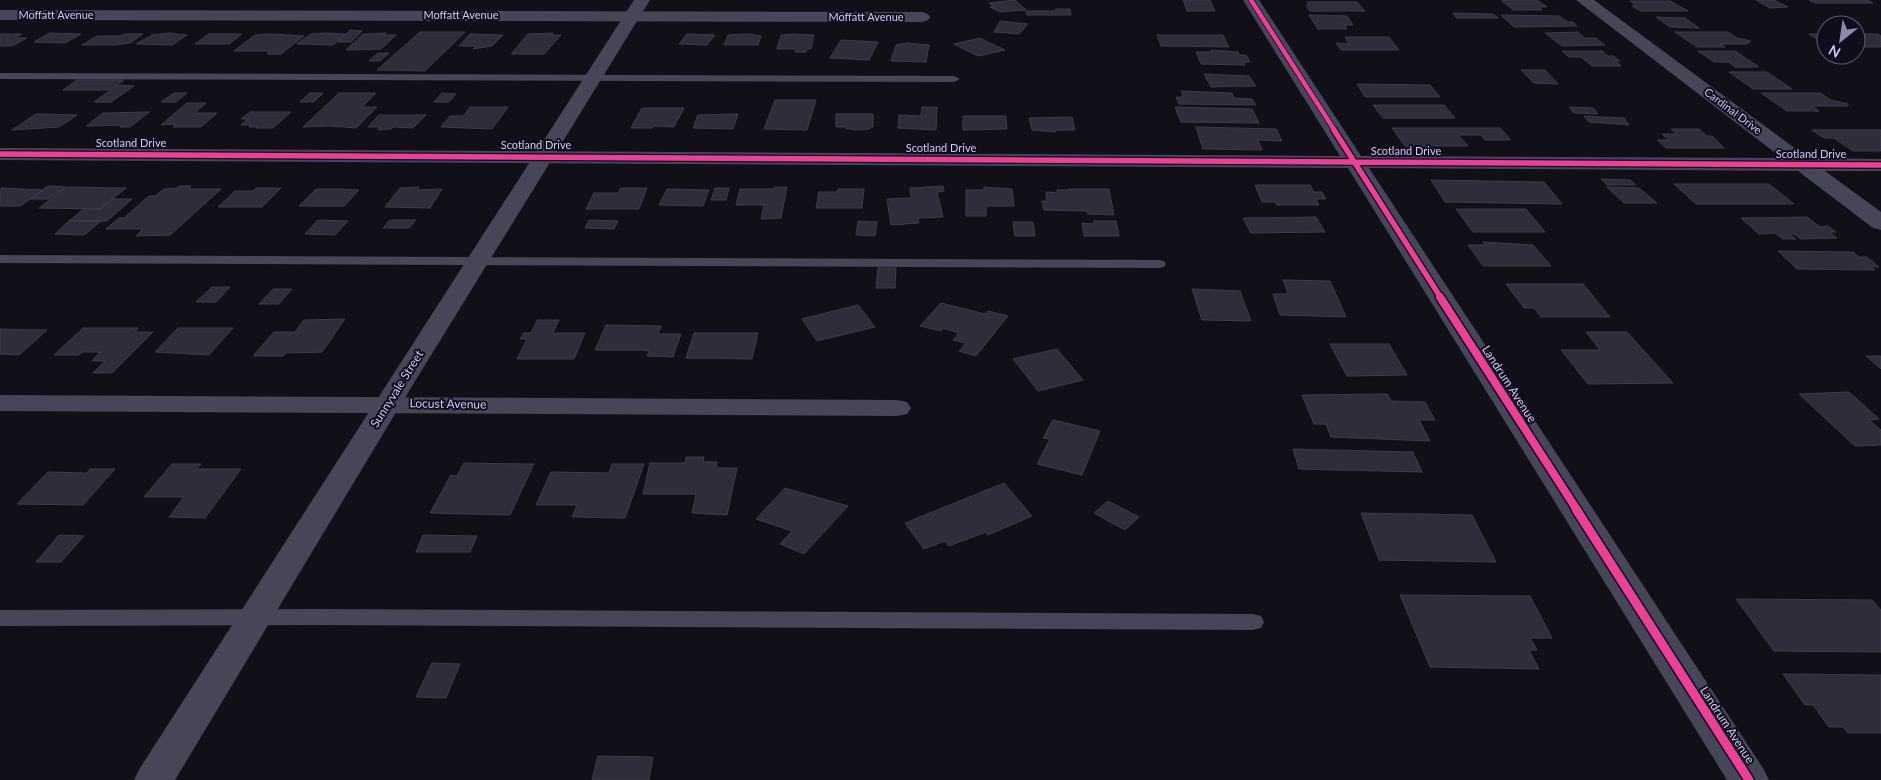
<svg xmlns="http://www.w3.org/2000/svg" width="1881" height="780" font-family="Lato,sans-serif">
<rect width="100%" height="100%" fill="#111018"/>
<path fill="#302d3a" stroke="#3e3a4c" d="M1015,0L1026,10L1000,12L990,7H994L989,3Z
M1183,0H1210L1215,11H1187Z
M1501,0H1537L1547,7H1538L1542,10H1513Z
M1756,0H1774L1788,7L1770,8Z
M1809,0H1867L1873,3H1815Z
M1630,1H1670L1688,11H1641L1632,6H1637Z
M1307,2H1357L1365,11H1310L1306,5H1310Z
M1055,9H1070L1071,15H1027L1026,11H1056Z
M1453,13L1493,14L1498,18H1456Z
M1309,15L1347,16L1353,25H1344L1347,29H1318Z
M1501,15L1559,16L1568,22H1573L1577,26L1514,27Z
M1656,17L1685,18L1699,28L1670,27Z
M1000,21L1028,24L1019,34L994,32Z
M350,30L362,31L351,42H338Z
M420,32H465L425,71L377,70Z
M1578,32L1585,38H1596L1605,45L1562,46L1545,33Z
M1675,32H1728L1737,38L1751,41L1747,44H1720L1725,47H1697Z
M50,33L81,34L65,43L34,42Z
M169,33L187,35L172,45L136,44L152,35Z
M327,33L345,34L333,45L297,44L311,34Z
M386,33L384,35H396L381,49L346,50L363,34Z
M553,33L552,35H561L544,54H511L528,34Z
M0,34H22L15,38H27L12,46H0Z
M124,34H143L130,43L115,45H82L97,36H120Z
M209,34H242L229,44H195Z
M271,34L304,36L281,54H267L270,51H234L255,35Z
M470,34L503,35L492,46L473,49L476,46H459Z
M687,34L715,35L707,45L679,44Z
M750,34L761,36L758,45H724L728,35Z
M794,34L814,35L811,49H806V52H795L796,49H777L781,35Z
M1809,34H1826V45Z
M1856,34H1878L1881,36V47H1856Z
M1157,35H1223L1229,47L1161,46Z
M1345,37H1389L1399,50H1341L1336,43L1349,44Z
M980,38L1005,50L978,56L954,44Z
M841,40L878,42L869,60L830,58Z
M907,43L929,45L926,62L891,61L896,45Z
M1211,50L1238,52L1239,55H1246L1250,62H1244L1245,65L1201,64L1196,52H1212Z
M1562,51H1602L1608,56H1613L1620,61H1616L1621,66H1592L1581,57H1569Z
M1698,51H1735L1759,67H1735L1729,62H1714Z
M378,53H389L380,61H369Z
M1521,70H1545L1558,84L1534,83Z
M1729,72H1767L1792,89H1753Z
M1204,74L1249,76L1256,86L1211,87Z
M77,80H124L109,90H63Z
M1357,84L1430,85L1440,97H1365Z
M118,85L134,86L111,102H94Z
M1181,91L1232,93L1234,98L1252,99L1256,105L1179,104L1176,97H1183Z
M174,93H187L176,102H161Z
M310,93H323L314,102H300Z
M339,93H376L362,107H377L356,128L330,126L303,127Z
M442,93L456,94L449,102H434Z
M1761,93H1820L1831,100L1848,104V106H1812L1819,111H1787Z
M775,100H816L807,130L764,129Z
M187,103H206L195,113H217L201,127H173L176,124L161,125Z
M1373,105H1444L1455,118H1383Z
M470,107H508L492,129L441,127L450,116H463Z
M922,107H937L936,130L898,128L899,115L921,116Z
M1175,107L1252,109L1259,123L1181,122Z
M1569,107L1593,108L1598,114L1574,113Z
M642,108H684L674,127L653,126L652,128H631Z
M149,112L130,127H120L123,125L86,126L103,113Z
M250,112H291L273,128H256L258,127H249L251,125H241L248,119H241Z
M36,114L77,115L59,127L12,130Z
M738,114L733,129L693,128L698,115Z
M836,114H873V127H870V129L855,130L845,128L846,127H836Z
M379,115H426L413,128L393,127L391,129L378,130L380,127H368Z
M963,116H1006L1007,129L963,130Z
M1584,116L1624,118L1629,125L1589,122Z
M1072,117L1075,130H1056V132L1032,130L1029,118Z
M1196,127L1276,129L1282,141L1258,140L1262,150L1203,149Z
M1392,128H1500L1511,140H1485L1481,135H1458L1468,146H1405Z
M1671,129H1699L1707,136H1712L1724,148H1666L1657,140H1669L1662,134H1677Z
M1812,130H1881V151H1853L1834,138H1824Z
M1601,179L1630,180L1636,185H1607Z
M1431,180L1544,182L1562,204L1445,202Z
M1674,184H1769L1794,204H1696Z
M1255,185H1310L1314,192H1322L1326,199H1316L1319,205H1277L1275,202H1262Z
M48,186L66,187L48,199H30Z
M180,186H191L188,189H221L170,235L136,236L143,229H106L119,218H124L149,196H155L164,189L177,188Z
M943,186L944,191L937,192L943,217L918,218L919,223L891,225L887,199L911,198L910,188Z
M67,187L126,188L100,209L39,208Z
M419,187L418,190L442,189L430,208L385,207L400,188Z
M774,187H787L781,218L761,219L764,205H736L740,189H774Z
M984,187L1012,189L1014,206H986V216H966V190H984Z
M1607,187L1639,188L1657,203H1624Z
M1,188L43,190L20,206H0Z
M256,188H281L262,207H218L235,191H254Z
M621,188H647L639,209H586L594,193H618Z
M715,188H729L726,200H711Z
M316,189H338L359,190L344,206H299Z
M667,189L709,190L703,206L659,205Z
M838,189H864L862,208H816L819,192H837Z
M1068,189H1109L1114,215L1088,214L1087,211L1044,210L1042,201H1047L1046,192L1057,193V190H1068Z
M112,199H132L107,221H69L84,209H100Z
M1456,209H1526L1545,232H1473Z
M1316,217L1325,232L1251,233L1243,218Z
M1807,217L1820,227L1828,226L1836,232H1829L1837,238L1801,239L1794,234H1789L1796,239H1783L1775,233L1759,234L1741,218Z
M318,220L348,221L335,235L305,234Z
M390,220H416L409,228H383Z
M589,220L618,221L614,229L585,228Z
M69,221H101L84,235L55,234Z
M858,221L877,222L875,236L856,235Z
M1094,221H1116L1119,236H1084L1082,223L1094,224Z
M1013,222H1033L1035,236H1015Z
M1483,242L1533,245L1551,266H1483L1468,245H1485Z
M1778,251L1853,252L1859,257H1867L1879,267L1871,266L1875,270L1797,269Z
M878,268H896L895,288H876Z
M1283,280L1330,281L1346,317L1280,315L1273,294H1288Z
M1506,284H1583L1610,317H1541L1534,308H1524Z
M212,287H230L216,302H196Z
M273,289H292L279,304H259Z
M1192,289L1240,291L1251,321L1202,320Z
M941,303L985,314L988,311L1008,316L976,356L959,351L966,343L953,340L959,333L943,328L941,331L920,326Z
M858,305L875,327L817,341L802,319Z
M345,319L322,352L286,353L283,356H253L274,332H295L304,320Z
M537,320H559L553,333H585L574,359H517L527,339H520L524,333H531Z
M606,325L661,326L658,334H681L673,357L647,356L649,351L642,350H595Z
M83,328H138L135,332H153L112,373H93L105,361H92L100,352H82L79,355H54Z
M178,328H233L209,355L155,352Z
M0,329L47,330L19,355L0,354Z
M1586,332H1627L1673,383L1588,384L1561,350H1600Z
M694,333H758L752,359L686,358Z
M1330,344H1389L1407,375L1347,376Z
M1057,349L1083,380L1038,391L1013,359Z
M1866,356H1881V369Z
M1849,392L1879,419L1869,420L1881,430V445L1855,446L1799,394Z
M1387,394L1392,401L1425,402L1435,420H1419L1430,441L1331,437L1326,424H1314L1302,395Z
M1053,420L1100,431L1082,475L1037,464L1050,439L1043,438Z
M1293,449L1413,452L1422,472L1299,469Z
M686,457H704L703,462H717L716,468H737L727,515L692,513L696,494H643L650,463H685Z
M464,463L525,464H534L510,515L430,513L451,475L457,476Z
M172,464H201L196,469H241L205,518L169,517L184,497H144Z
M612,464H644L625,518L572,517L577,505H536L551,472L609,473Z
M90,469H115L83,505L17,504L48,472L87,473Z
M1004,483L1032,516L988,535L986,532L949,546L945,541L924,549L905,523Z
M785,488L848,506L804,554L780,544L792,531L756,519Z
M1108,501L1139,517L1125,530L1094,513Z
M1361,513L1472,515L1496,562L1379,560Z
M59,535L84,536L61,562H36Z
M423,535L477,536L470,552H416Z
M1400,595L1530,596L1552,638H1530L1537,650H1529L1539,669L1430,667Z
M1736,599L1872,600L1881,610V652L1774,651Z
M432,663L460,664L446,698L416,697Z
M1783,674L1881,675V733H1848L1843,727H1829L1813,705H1805Z
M598,756L653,757L649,780H592Z"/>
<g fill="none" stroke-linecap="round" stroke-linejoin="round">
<path fill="#474558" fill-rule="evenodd" d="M0,73L954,76L960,79L954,82L0,79Z
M0,255L1159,260L1164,261L1166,264L1164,267L1159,268L0,263Z
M315,609L1253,614L1261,616L1264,622L1261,628L1253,630L315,625L0,626V610Z"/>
<path fill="#474558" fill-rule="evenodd" d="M1243,0H1259L1361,156L1782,158L1576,0H1594L1808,158L1881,159V171H1825L1881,212V230L1873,228L1798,171L1369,168L1763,768L1769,780H1727L1348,168L0,160V148L1340,156Z
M0,10L922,12L928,14L930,17L928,20L922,22L0,20Z
M0,395L897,400L907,402L911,408L907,414L897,416L0,411Z"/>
<path fill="#474558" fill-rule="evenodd" d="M634,0H650L401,404L175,780H134L140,768Z"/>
<g stroke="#100c1b" stroke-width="6">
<path id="cycleway-far3" d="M1251,0L1335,131"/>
</g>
<g stroke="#100c1b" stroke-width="8">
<path id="cycleway-far2" d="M1334,130L1441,298
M0,154L1881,165"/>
</g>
<g stroke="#100c1b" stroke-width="11">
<path id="cycleway-far1" d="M1440,297L1577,510"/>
</g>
<g stroke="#100c1b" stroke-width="12">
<path id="cycleway" d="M1576,509L1749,780"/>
</g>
<use href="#cycleway-far3" stroke="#ea4096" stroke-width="4.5"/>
<use href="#cycleway-far2" stroke="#ea4096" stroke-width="5.5"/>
<use href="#cycleway-far1" stroke="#ea4096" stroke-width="8"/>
<use href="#cycleway" stroke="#ea4096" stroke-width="9"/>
</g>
<g text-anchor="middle" stroke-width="4" stroke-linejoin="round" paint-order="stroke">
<g font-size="11" fill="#d2cafb" stroke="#100c1b">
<text x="56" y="19">Moffatt Avenue</text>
<text x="461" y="19">Moffatt Avenue</text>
<text x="866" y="21">Moffatt Avenue</text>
<text transform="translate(1733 111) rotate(37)" y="4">Cardinal Drive</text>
<text x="131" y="147">Scotland Drive</text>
<text x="536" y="149">Scotland Drive</text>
<text x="941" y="152">Scotland Drive</text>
<text x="1406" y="155">Scotland Drive</text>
<text x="1811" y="158">Scotland Drive</text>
</g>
<g font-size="12" fill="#d2cafb" stroke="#100c1b">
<text transform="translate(1509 384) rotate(57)" y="4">Landrum Avenue</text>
<text transform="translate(397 389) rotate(-58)" y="4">Sunnyvale Street</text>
<text transform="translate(448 404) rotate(1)" y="4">Locust Avenue</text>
<text transform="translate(1727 725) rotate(57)" y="4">Landrum Avenue</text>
</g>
</g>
<g transform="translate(1841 40) rotate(210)"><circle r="24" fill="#100c1b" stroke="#5e5875"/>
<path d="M0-4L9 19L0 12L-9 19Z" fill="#8e89ac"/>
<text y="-8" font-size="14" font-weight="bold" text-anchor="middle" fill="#d2cafb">N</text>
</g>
</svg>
